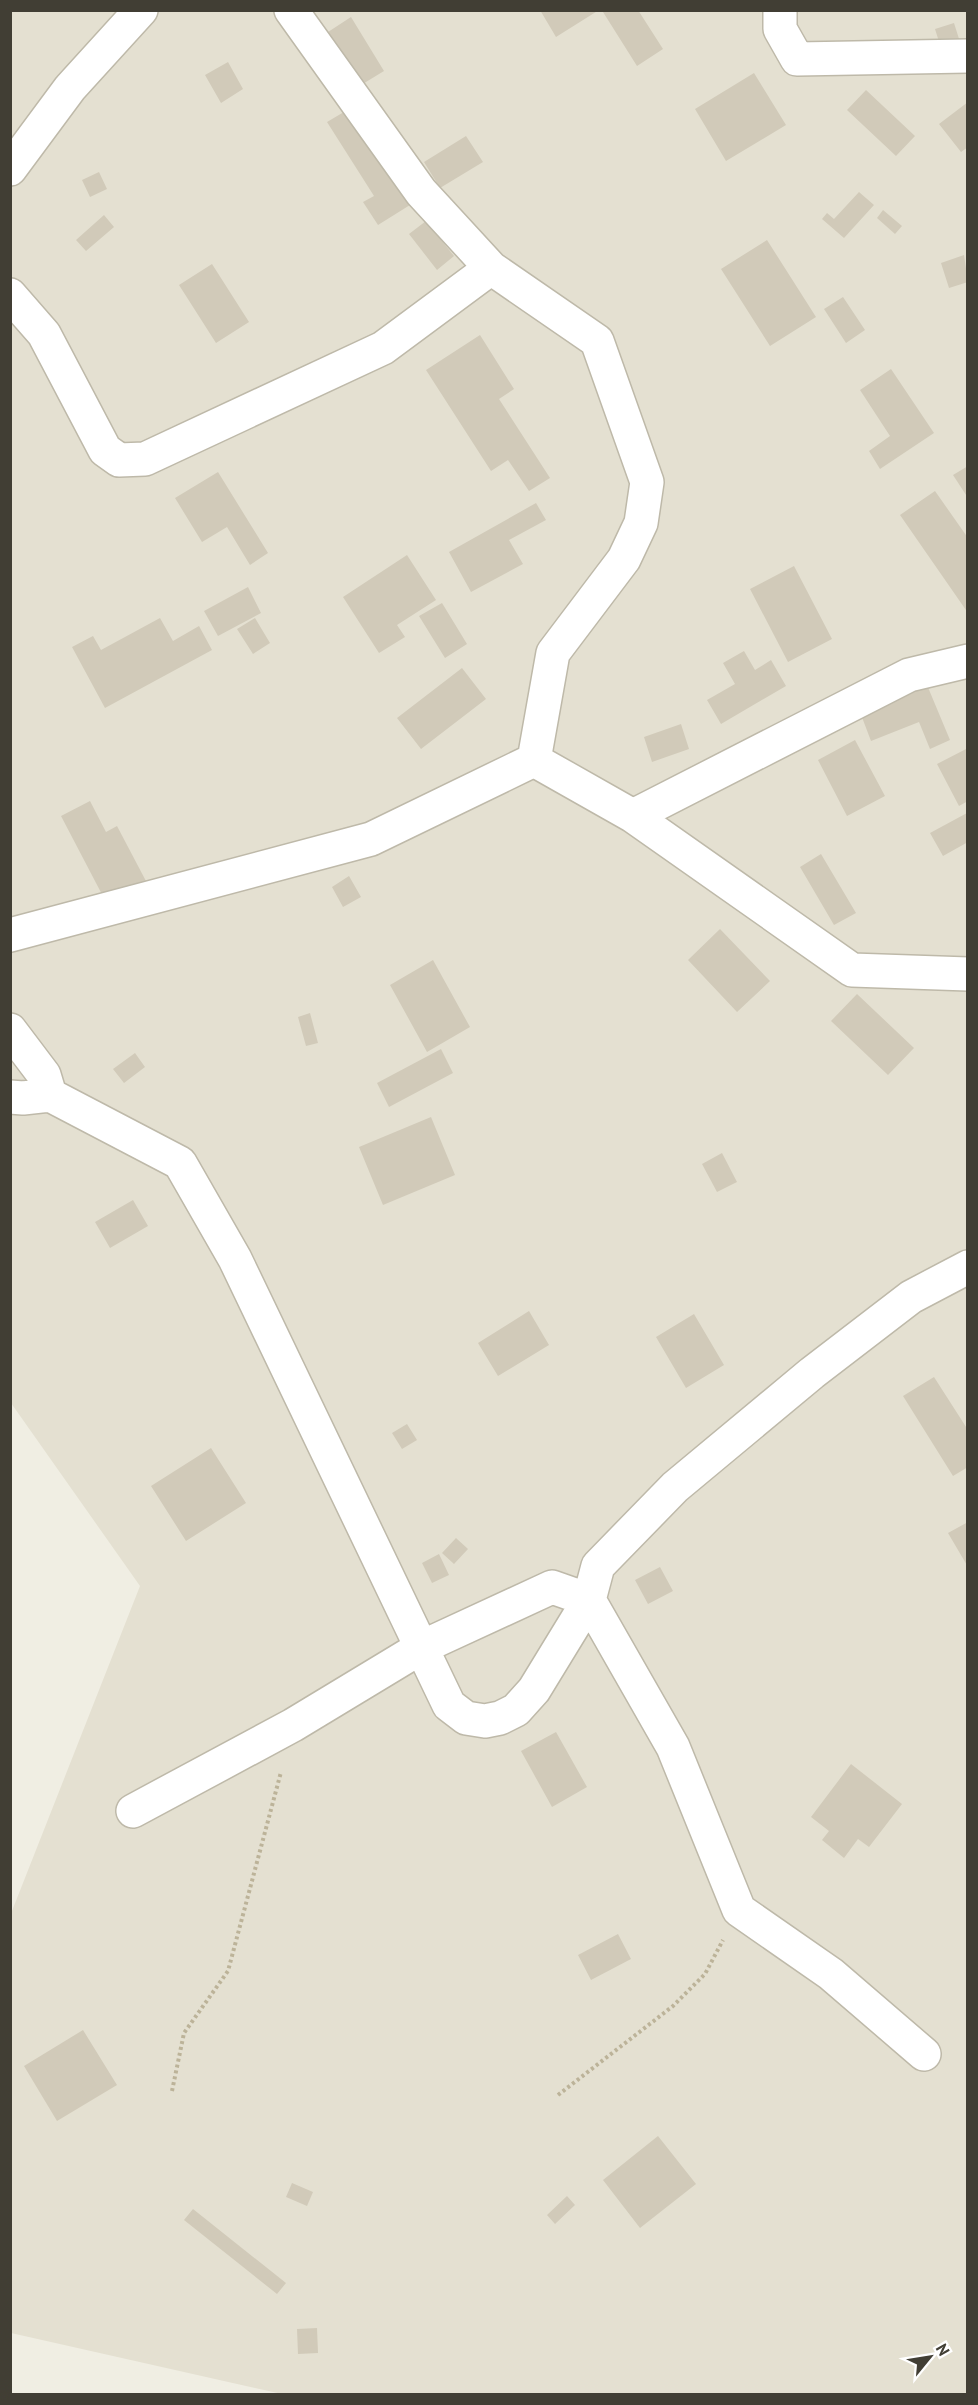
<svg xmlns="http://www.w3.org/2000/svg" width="978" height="2405" font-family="'PT Sans',sans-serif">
<rect width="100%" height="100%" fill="#f0eee3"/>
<path fill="#e4e0d1" d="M11,11H967V2394H282L11,2333L10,1916L140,1586L11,1403Z"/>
<path fill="#d1cab9" d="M540,10H599L556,37Z
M638,10L663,49L637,66L603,12Z
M351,17L384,71L361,85L328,32Z
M954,23L960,42L941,48L935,29Z
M228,62L243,89L221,103L205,75Z
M754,73L786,125L726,161L695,109Z
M866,90L915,136L896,156L847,110Z
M968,102V147L961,152L939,124Z
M349,109L410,205L378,225L363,202L374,196L327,122Z
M466,136L483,162L440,188L424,162Z
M99,172L107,189L90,197L82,180Z
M859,192L874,205L844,238L822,219L827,213L834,219Z
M883,210L902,226L895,234L877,218Z
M104,215L114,227L86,251L76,240Z
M426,221L454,256L437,270L409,234Z
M767,240L816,317L770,346L721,269Z
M964,255L968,282L949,288L941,263Z
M212,264L249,322L216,343L179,285Z
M843,297L865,330L846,343L824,309Z
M480,335L514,389L499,399L550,478L529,491L508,460L491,471L426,370Z
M891,369L934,433L880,469L869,451L890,436L860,390Z
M968,466V498L953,475Z
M218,472L268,553L250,565L227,527L202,542L175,498Z
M935,491L968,538V613L900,515Z
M536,503L546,520L509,540L523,564L471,592L449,552Z
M407,555L436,600L397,625L405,637L379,653L343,597Z
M794,566L832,639L788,662L750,589Z
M248,587L261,613L218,636L204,611Z
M442,603L467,644L445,658L419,616Z
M160,618L173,641L199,626L212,650L105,708L72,647L93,636L101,650Z
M255,618L270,643L253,654L237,629Z
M744,651L755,670L771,660L786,686L721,724L707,700L735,684L723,663Z
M462,668L486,699L421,749L397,718Z
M927,685L950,740L930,749L919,722L871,741L860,712Z
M681,724L689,749L652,762L644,737Z
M855,740L885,796L847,816L818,760Z
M968,748V801L959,806L937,764Z
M90,801L106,832L117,826L147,883L107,904L61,816Z
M967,813L968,842L943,856L930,833Z
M821,854L856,913L834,925L800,867Z
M349,876L361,897L343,907L332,887Z
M720,929L770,981L737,1012L688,960Z
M433,960L470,1027L427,1052L390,985Z
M857,994L914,1048L888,1075L831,1021Z
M310,1013L318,1043L306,1046L298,1017Z
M441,1049L453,1073L389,1107L377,1083Z
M135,1053L145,1067L124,1083L113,1069Z
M431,1117L455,1175L383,1205L359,1147Z
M722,1153L737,1182L717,1192L702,1164Z
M133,1200L148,1226L110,1248L95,1222Z
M529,1311L549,1345L498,1376L478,1343Z
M694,1314L724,1365L686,1388L656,1337Z
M934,1377L968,1430V1467L953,1476L903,1396Z
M407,1424L417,1440L402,1449L392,1433Z
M211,1448L246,1503L186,1541L151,1486Z
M968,1522V1567L948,1533Z
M456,1538L468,1549L454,1564L442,1553Z
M439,1554L449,1575L432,1583L422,1563Z
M660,1567L673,1591L648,1604L635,1580Z
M556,1732L587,1787L552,1807L521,1751Z
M851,1764L902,1804L869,1847L858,1839L844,1858L822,1840L829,1831L811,1817Z
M618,1934L631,1959L591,1980L578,1955Z
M83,2030L117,2085L57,2121L24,2066Z
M658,2136L696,2184L640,2228L603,2180Z
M292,2183L313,2192L307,2206L286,2197Z
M567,2196L575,2205L555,2224L547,2215Z
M193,2209L286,2283L277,2294L184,2220Z
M317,2328L318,2353L298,2354L297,2329Z"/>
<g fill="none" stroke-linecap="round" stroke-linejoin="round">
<g stroke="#beb9a9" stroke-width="36">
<path id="minor" d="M291,10L421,192L491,268L597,341L647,482L641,523L624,559L553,653L534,760L633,816L852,970L968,974
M780,10V29L797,59L968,56
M10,169L70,88L141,10
M10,295L44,334L105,450L119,460L145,459L383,348L491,268
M633,816L909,675L968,661
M10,935L371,839L534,760
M10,1030L44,1075L50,1095
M10,1097L23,1098L50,1095L180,1163L235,1259L449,1705L466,1718L485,1721L500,1718L516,1710L534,1690L589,1600L598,1566L675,1487L812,1373L911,1297L968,1267
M133,1811L293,1725L422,1647L552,1587L589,1600L673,1747L739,1910L831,1974L924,2054"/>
</g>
<path stroke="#bcb399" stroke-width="4" stroke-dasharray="3 3" stroke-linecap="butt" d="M172,2091L184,2033L228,1971L281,1772
M558,2095L673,2006L705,1974L723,1940"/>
<use href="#minor" stroke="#fff" stroke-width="33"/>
</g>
<rect width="978" height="2405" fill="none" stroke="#413e34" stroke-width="24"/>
<g transform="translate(930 2357) rotate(60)" stroke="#ffffff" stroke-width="4.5" paint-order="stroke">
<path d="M0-4.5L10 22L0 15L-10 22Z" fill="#413e34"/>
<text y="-9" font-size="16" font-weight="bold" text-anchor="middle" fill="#413e34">N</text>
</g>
</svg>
